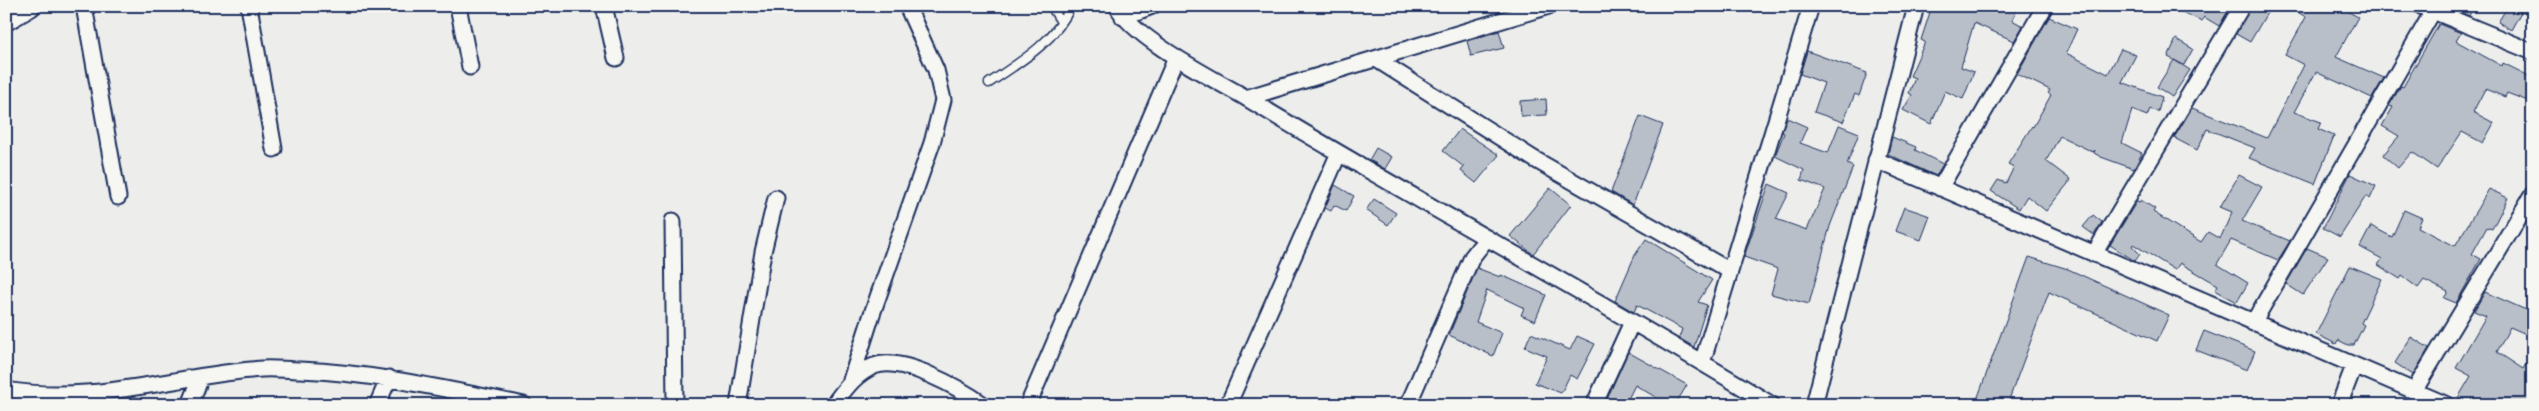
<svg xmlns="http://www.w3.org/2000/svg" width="2539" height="411" font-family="Kalam,sans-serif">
<rect width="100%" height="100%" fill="#edeeec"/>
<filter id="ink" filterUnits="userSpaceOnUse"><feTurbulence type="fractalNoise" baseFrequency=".02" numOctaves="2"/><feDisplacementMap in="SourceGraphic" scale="10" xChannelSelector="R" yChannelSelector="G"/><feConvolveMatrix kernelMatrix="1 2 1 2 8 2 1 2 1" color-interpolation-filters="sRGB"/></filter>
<g filter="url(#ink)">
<path fill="#b9bfc8" stroke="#1b2f5e" d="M1932,6H2019L2012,20L2023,26L2014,41L1974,23L1961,67L1974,72L1963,99L1945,91L1931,124L1903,110L1912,95L1909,93L1915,78L1910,76L1925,42L1921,40Z
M2168,6H2231L2219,26L2204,17L2202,21Z
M2251,6H2271L2250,42L2236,34Z
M2287,6H2338L2358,17L2336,57L2384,78L2372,98L2316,72L2294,112L2321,122L2318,129L2334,136L2315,184L2249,158L2255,148L2207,129L2197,150L2174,138L2192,108L2267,138L2304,65L2285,55L2306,17Z
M2449,6H2474L2469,16Z
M2508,6L2521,12L2511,30L2498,22Z
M2049,17L2077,29L2066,53L2108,74L2121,49L2136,55L2122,82L2162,97L2158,112L2150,109L2147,116L2132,110L2122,143L2142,153L2134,169L2101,157L2094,153L2095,150L2093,152L2060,136L2046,161L2071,180L2046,211L2027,196L2019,209L1991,191L1998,180L2006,183L2014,167L2008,164L2032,126L2033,127L2051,95L2048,93L2050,90L2017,74Z
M2439,24L2461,33L2456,41L2502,66L2503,63L2533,78V103L2507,93L2505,97L2485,89L2473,112L2494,123L2483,143L2462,132L2437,169L2412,152L2398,168L2383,155L2399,136L2382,126L2393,107L2389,106L2401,86L2403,87Z
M1499,31L1504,48L1471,56L1467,41Z
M2176,39L2193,49L2184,65L2168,57Z
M1807,51L1867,73L1859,96L1855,94L1843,122L1814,112L1824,83L1800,74Z
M2174,60L2190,70L2172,97L2157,87Z
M1546,99L1547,115L1521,116L1520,101Z
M1640,116L1663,125L1633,205L1611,192Z
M1787,118L1807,127L1800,143L1828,153L1839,125L1859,133L1847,164L1853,167L1830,226L1809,304L1771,294L1778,269L1744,257L1769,184L1789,193L1776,219L1807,230L1825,189L1801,180L1804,170L1775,156L1784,133L1782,132Z
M1460,129L1499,155L1476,183L1461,171L1464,167L1443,151Z
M1892,137L1916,147L1915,150L1943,164L1936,176L1888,154Z
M1376,148L1392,157L1385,169L1369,160Z
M2350,174L2376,186L2370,199L2366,196L2340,237L2323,228Z
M2239,175L2262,187L2242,221L2290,241L2278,260L2231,240L2217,264L2248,283L2237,302L2215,290L2218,285L2180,263L2175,270L2133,244L2132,246L2140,254L2135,261L2110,245L2137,201L2140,202L2141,200L2155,209L2153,212L2201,242L2208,232L2220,239L2232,212L2220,207Z
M1335,185L1354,196L1346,211L1334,205L1331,211L1325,208Z
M1550,188L1571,205L1533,254L1510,236Z
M2489,189L2508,198L2492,229L2487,227L2472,254L2481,259L2456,303L2444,298L2448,292L2424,280L2418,288L2402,276L2400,279L2378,265L2382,259L2360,247L2371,226L2392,237L2404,210L2422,218L2418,227L2455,246Z
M1374,199L1396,213L1388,225L1366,210Z
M1904,207L1930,216L1921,240L1895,231Z
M2093,215L2102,222L2094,235L2083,227Z
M1646,239L1712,280L1698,302L1707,305L1694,347L1679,338L1682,329L1637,305L1634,312L1615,301L1635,255Z
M2307,248L2328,257L2303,295L2286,284Z
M2029,257L2068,269L2169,315L2157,341L2049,292L2007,405H1975Z
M2350,266L2382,279L2361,323L2364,325L2354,345H2348L2338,340L2336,344L2316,334Z
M1477,268L1500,277L1501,275L1546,295L1535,321L1521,315L1524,308L1487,290L1476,322L1502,333L1493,356L1449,335Z
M2485,292L2533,313V337L2510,327L2497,352L2523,369L2533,352V405H2468L2458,398L2471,376L2456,368L2486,316L2474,311Z
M2204,331L2255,351L2247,370L2196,350Z
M1531,333L1570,350L1577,336L1595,344L1577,379L1570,375L1561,393L1535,383L1547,356L1525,347Z
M2411,337L2429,348L2413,375L2395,363Z
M1628,352L1687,385L1675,405H1669L1635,385L1625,405H1604Z"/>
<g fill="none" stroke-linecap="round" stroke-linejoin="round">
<g stroke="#1b2f5e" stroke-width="11">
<path id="lane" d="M1051,6L1061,22
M989,83C1019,63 1056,41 1071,6"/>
</g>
<g stroke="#1b2f5e" stroke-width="19">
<path id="street" d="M84,6L118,197
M249,6L274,149
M458,6L470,67
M604,6L616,58
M1117,6C1134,39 1214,79 1248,99C1421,204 1600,299 1772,405
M2421,6L2533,52
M1123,17L1152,6
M1376,59L1534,159L1730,271
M1246,98L1549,6
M1876,160L2447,405
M1940,188L2045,6
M673,221L675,405
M2094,254L2242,6
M2253,323L2436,6
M1702,363L1811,6
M851,380L872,314L932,143L943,100L936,70L907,6
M6,390C92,405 177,375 262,369C274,368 287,370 300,370C376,373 450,390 524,405
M2414,391L2533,194
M190,405L201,377
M377,405L389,378
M738,405L763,252L776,198
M833,405C845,389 855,374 874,366C902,355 961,389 984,405
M1028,405L1176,58
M1228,405L1338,155
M1408,405L1472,257L1487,238
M1594,405L1632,322
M1814,405L1916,6
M2339,405L2354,366"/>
</g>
<g stroke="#1b2f5e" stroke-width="24">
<path id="secondary" d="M6,20L30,6"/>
</g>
<use href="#lane" stroke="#f6f6f2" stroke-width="8"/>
<use href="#street" stroke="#f6f6f2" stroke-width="15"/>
<use href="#secondary" stroke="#f6f6f2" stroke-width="20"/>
</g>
</g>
<rect width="2539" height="411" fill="none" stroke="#f6f6f2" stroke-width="25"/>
<rect x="12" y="12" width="2514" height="386" fill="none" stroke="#1b2f5e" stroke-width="2" filter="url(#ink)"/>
</svg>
